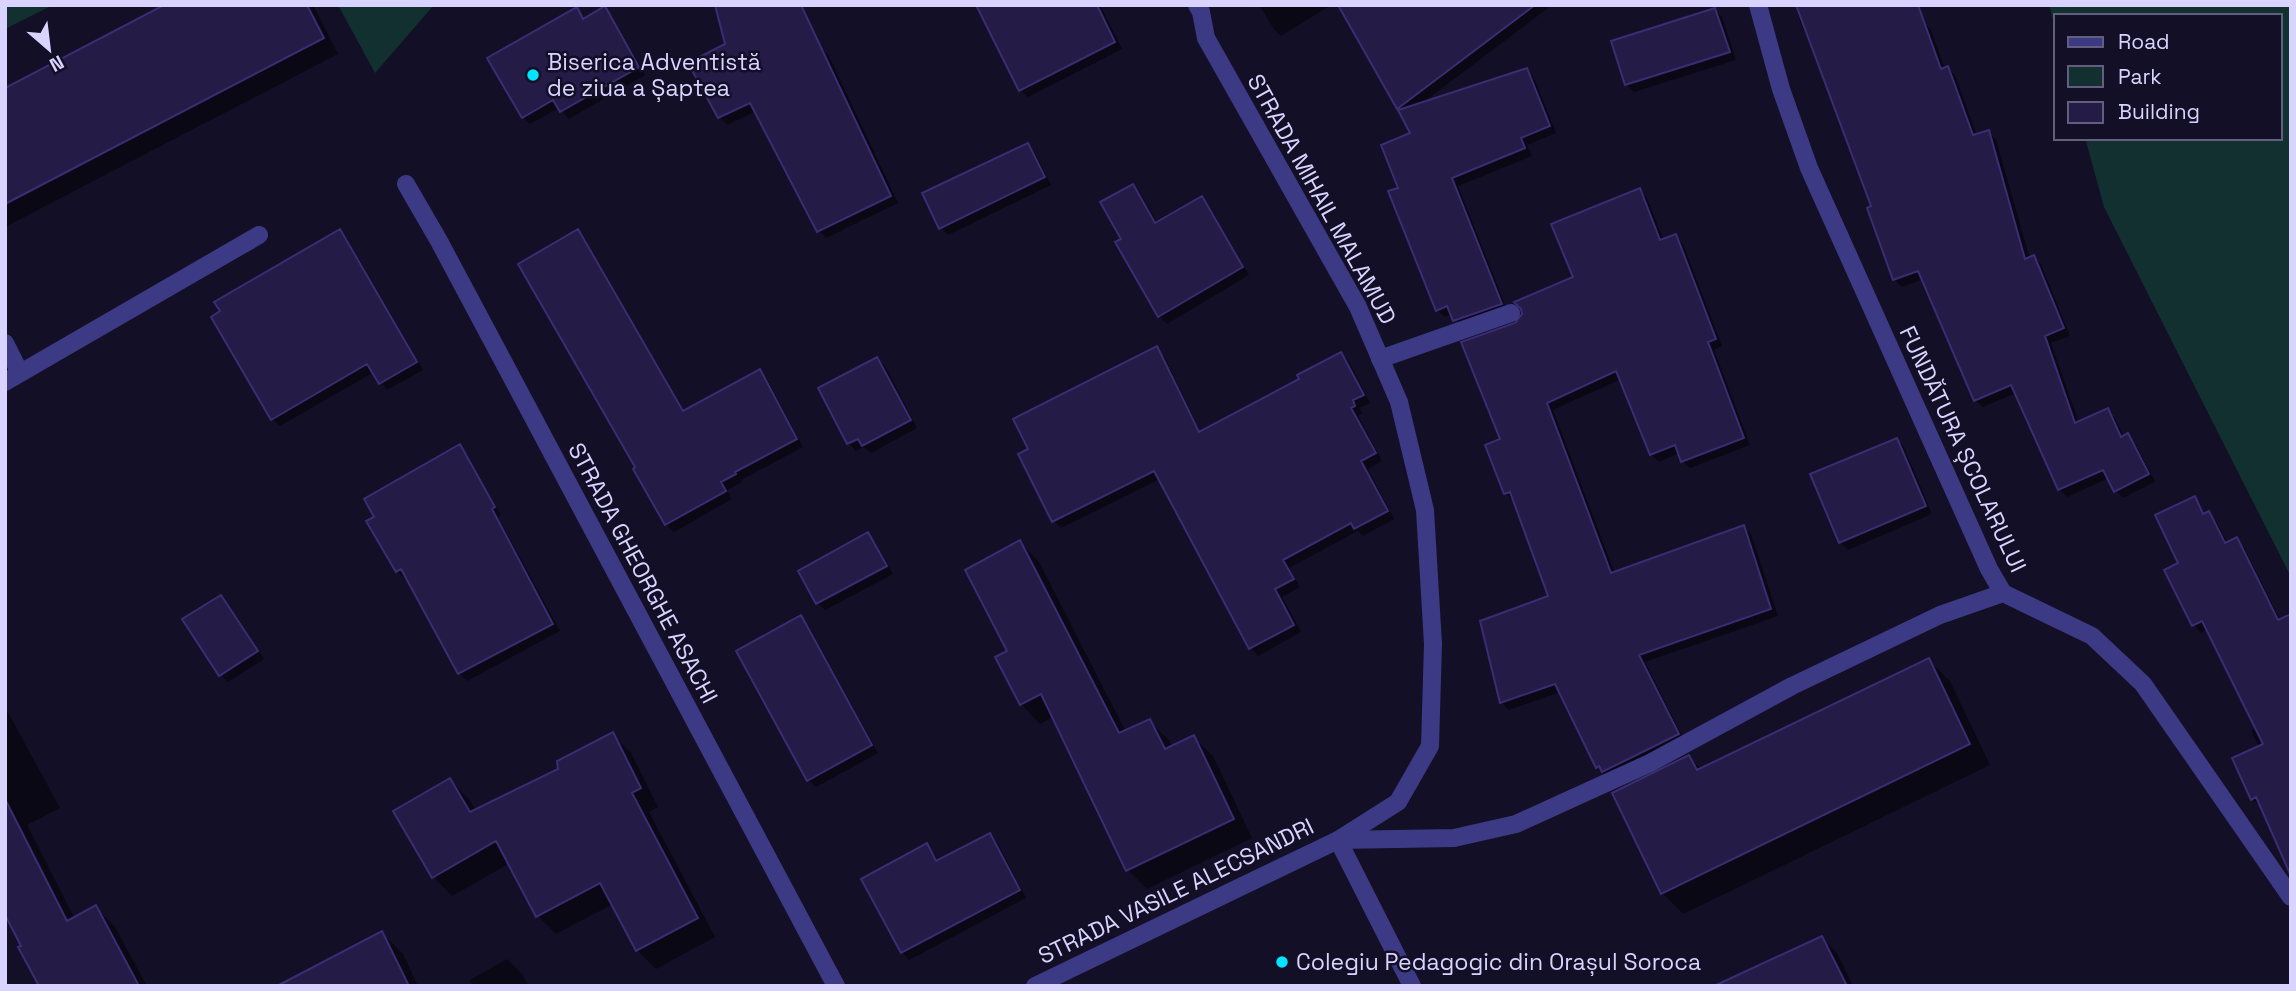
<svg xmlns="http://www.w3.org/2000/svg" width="2296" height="991" font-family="'Space Grotesk',sans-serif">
<rect width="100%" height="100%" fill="#130f26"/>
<path fill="#12302f" d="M5,5H53L5,29Z
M338,5H434L375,73Z
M2049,5H2291V577L2104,207L2085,138H2280V16H2056V31Z"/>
<path fill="#0007" d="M168,5H313L338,54L5,227V90Z
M987,5H1100L1122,49L1028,97L1020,90Z
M1259,5H1331L1281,36L1273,28Z
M1340,5H1552L1421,104L1527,70L1534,78L1556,133L1527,145L1532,156L1458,186L1508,312L1462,328L1452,314L1445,317L1437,310L1401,189L1413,134Z
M1795,5H1896L1923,22L1931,30L1945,69L1947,68L1955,75L1977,136L1989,132L1996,140L2030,259L2034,257L2041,264L2070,336L2051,343L2079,423L2107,410L2115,418L2124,438L2128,435L2135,443L2155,482L2123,498L2116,491L2109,478L2067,497L2059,489L2016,393L1983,407L1975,400L1924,279L1902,287L1894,279L1874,207L1809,35L1803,30Z
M605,8L612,16L645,75L569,119L559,108L530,124L523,117L576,9L585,19Z
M1715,10L1722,17L1736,60L1634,92L1626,84Z
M821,48L829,56L898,203L826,238L818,230L756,111L727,125L720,117Z
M1028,145L1035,153L1051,185L948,235L941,228Z
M1133,186L1140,193L1158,224L1202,198L1209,206L1249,275L1167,324L1159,316L1117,242L1123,239Z
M1639,190L1647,198L1664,241L1675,236L1683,244L1722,346L1714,350L1750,445L1690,468L1683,461L1680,453L1659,462L1651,454L1621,379L1553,410L1615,574L1744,527L1751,534L1778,616L1645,662L1685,742L1605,775L1598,767L1560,692L1509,710L1502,703L1482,622L1551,597L1515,500L1513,501L1505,493L1502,440L1516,325L1575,278Z
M339,231L347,238L423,370L387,390L374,372L280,426L272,419Z
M577,232L585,239L685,412L759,371L767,379L803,447L741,480L742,482L727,490L732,499L674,532L666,524L635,469L638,468Z
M1156,349L1164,356L1201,433L1301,379L1341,354L1349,362L1370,403L1359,408L1362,413L1358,416L1382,461L1368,469L1394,519L1363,536L1358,531L1289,568L1300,587L1282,597L1301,632L1258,656L1251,648L1160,479L1061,528L1054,521Z
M877,359L885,366L917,428L871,453L864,447L856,451L849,443L820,389Z
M1897,440L1904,447L1932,514L1848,550L1840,542Z
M460,446L467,454L501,515L498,517L560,631L467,681L459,673L408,577L405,579L397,571Z
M2194,498L2206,515L2209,514L2216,521L2227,543L2236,540L2244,547L2291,642L2262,805L2260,806L2252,799L2259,747L2251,730L2257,727L2208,629L2201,633L2194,625L2166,570L2181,563Z
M868,534L875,542L893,574L825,610L818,603Z
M1020,542L1039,562L1126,732L1149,721L1169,740L1172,747L1193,737L1213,756L1252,838L1147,889L1128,870L1053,717L1040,724L1021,704L1009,652Z
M221,597L228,604L264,659L228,682L221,675L185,620Z
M801,617L808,625L878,753L816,787L808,779Z
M1928,660L1950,681L1990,765L1683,914L1662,893L1689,757L1702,770Z
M5,707L60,808L27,825L75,919L96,908L115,927L147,986H41L5,911Z
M612,734L631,753L658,807L649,812L715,937L656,969L637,950L613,904L556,934L538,916L510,863L452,896L434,877L396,812L450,780L469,799L476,811L560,770Z
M990,835L997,842L1026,898L909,960L902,952L927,846L939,862Z
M382,933L403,954L418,986H280Z
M1822,938L1837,953L1853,986H1767Z
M507,959L522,974L529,986H473L470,980Z"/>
<path fill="#241b47" stroke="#3b2d73" stroke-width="2" d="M164,5H307L324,38L5,204V88Z
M715,5H801L891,196L817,232L750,103L718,118L688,63L725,44Z
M976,5H1097L1115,42L1019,91Z
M1338,5H1535L1397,109Z
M1796,5H1918L1941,69L1948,66L1973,135L1989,130L2025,259L2034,255L2064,328L2045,336L2075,423L2108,408L2121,437L2128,433L2149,474L2114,492L2103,470L2058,490L2011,385L1974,401L1918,271L1893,280L1867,208L1871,206Z
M605,6L639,67L560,112L553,100L522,118L487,58L577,7L583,19Z
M1715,8L1730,52L1625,85L1611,41Z
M1527,68L1550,126L1521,138L1525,148L1452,178L1502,304L1453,321L1447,306L1436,311L1388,191L1398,188L1381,145L1410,133L1398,110Z
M1028,143L1045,177L939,229L922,193Z
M1133,184L1155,223L1202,196L1243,267L1158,317L1115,242L1121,239L1100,202Z
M1640,188L1660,240L1676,234L1716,339L1708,342L1744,438L1681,462L1675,445L1650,455L1616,371L1547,403L1611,573L1744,525L1771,609L1639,655L1679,734L1602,772L1599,766L1596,768L1555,684L1500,703L1480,621L1548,596L1510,492L1504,494L1485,445L1500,439L1461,342L1515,323L1522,314L1521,309L1514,302L1573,277L1551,224Z
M340,229L417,362L379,384L367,364L271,420L211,317L220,311L214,302Z
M578,229L683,411L760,369L797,439L735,472L736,474L721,482L726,491L665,525L633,469L635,467L518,264Z
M1157,346L1199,432L1299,379L1297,375L1341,352L1364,395L1353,400L1355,406L1351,408L1376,453L1361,461L1388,511L1354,529L1351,523L1283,560L1294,579L1275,589L1294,625L1249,649L1154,471L1052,522L1018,454L1028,449L1013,419Z
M877,357L911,420L862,446L858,439L847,444L818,388Z
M1897,438L1926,506L1839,543L1810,474Z
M460,444L495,507L492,509L553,624L458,674L401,569L396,572L366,521L374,517L364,499Z
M2195,496L2203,514L2209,511L2225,543L2237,537L2278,620L2291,614V876L2256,797L2251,800L2232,758L2263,744L2202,621L2192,626L2164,570L2178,563L2155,515Z
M868,532L887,566L816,604L798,571Z
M1020,540L1119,733L1150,719L1165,749L1194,735L1234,819L1126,871L1041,694L1020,705L995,657L1007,651L965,570Z
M221,595L258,651L219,676L182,619Z
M801,615L872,745L807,781L736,651Z
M1929,658L1970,744L1661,894L1612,793L1689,755L1697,770Z
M613,732L641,788L632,793L698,918L636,951L600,883L536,917L496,841L432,878L393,811L450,778L470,812L558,769L557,761Z
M5,799L67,921L96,905L139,986H39L18,947L21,946L5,915Z
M990,833L1020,890L901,953L861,879L927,843L936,861Z
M382,931L409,986H277Z
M1822,936L1847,986H1714Z"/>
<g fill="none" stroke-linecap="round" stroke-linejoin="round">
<path stroke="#3d3a85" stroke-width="18" d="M5,343L20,373
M1380,359L1511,313
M1338,840L1454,838L1516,824L1650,763L1792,686L1940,615L2003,593"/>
<path stroke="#3d3a85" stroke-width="18" d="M1197,5L1201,12L1206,38L1358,307L1399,402L1425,510L1433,644L1430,746L1398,802L1338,840L1412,986
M1758,5L1781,89L1809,168L1989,569L2003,593L2092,636L2143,684L2291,897
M406,184L439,241L836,986
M5,382L259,235
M1035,986L1338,840"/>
</g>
<g fill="#00e5ff" stroke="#130f26" stroke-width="2.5">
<circle cx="533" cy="75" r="7"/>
<circle cx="1282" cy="962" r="7"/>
</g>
<g text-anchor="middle" stroke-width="5" stroke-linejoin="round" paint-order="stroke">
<g font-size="23" fill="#d9d4ff" stroke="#130f26" text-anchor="start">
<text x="547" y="70">Biserica Adventistă<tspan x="547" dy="26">de ziua a Șaptea</tspan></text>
<text x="1296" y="970">Colegiu Pedagogic din Orașul Soroca</text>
</g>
<g font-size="23" fill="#d9d4ff" stroke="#130f26">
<text transform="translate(1322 199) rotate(61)" y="8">STRADA MIHAIL MALAMUD</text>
<text transform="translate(1963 449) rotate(65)" y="8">FUNDĂTURA ȘCOLARULUI</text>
<text transform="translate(643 573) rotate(62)" y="8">STRADA GHEORGHE ASACHI</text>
<text transform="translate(1176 891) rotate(-26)" y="8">STRADA VASILE ALECSANDRI</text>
</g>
</g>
<rect width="2296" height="991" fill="none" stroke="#d9d4ff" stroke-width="14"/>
<rect x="2054" y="14" width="228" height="126" fill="#130f26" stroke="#625e7d" stroke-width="2"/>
<rect x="2068" y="37" width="35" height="10" fill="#3d3a85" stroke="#625e7d" stroke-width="2"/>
<text x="2118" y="49" font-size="21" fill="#d9d4ff">Road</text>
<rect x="2068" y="66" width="35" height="21" fill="#12302f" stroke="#625e7d" stroke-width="2"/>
<text x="2118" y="84" font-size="21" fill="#d9d4ff">Park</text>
<rect x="2068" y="102" width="35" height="21" fill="#241b47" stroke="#625e7d" stroke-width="2"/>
<text x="2118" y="119" font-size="21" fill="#d9d4ff">Building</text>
<g transform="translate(49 49) rotate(152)" stroke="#130f26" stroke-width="5" paint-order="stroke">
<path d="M0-5L12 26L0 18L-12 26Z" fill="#d9d4ff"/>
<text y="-10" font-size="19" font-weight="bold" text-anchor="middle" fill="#d9d4ff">N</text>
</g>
</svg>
